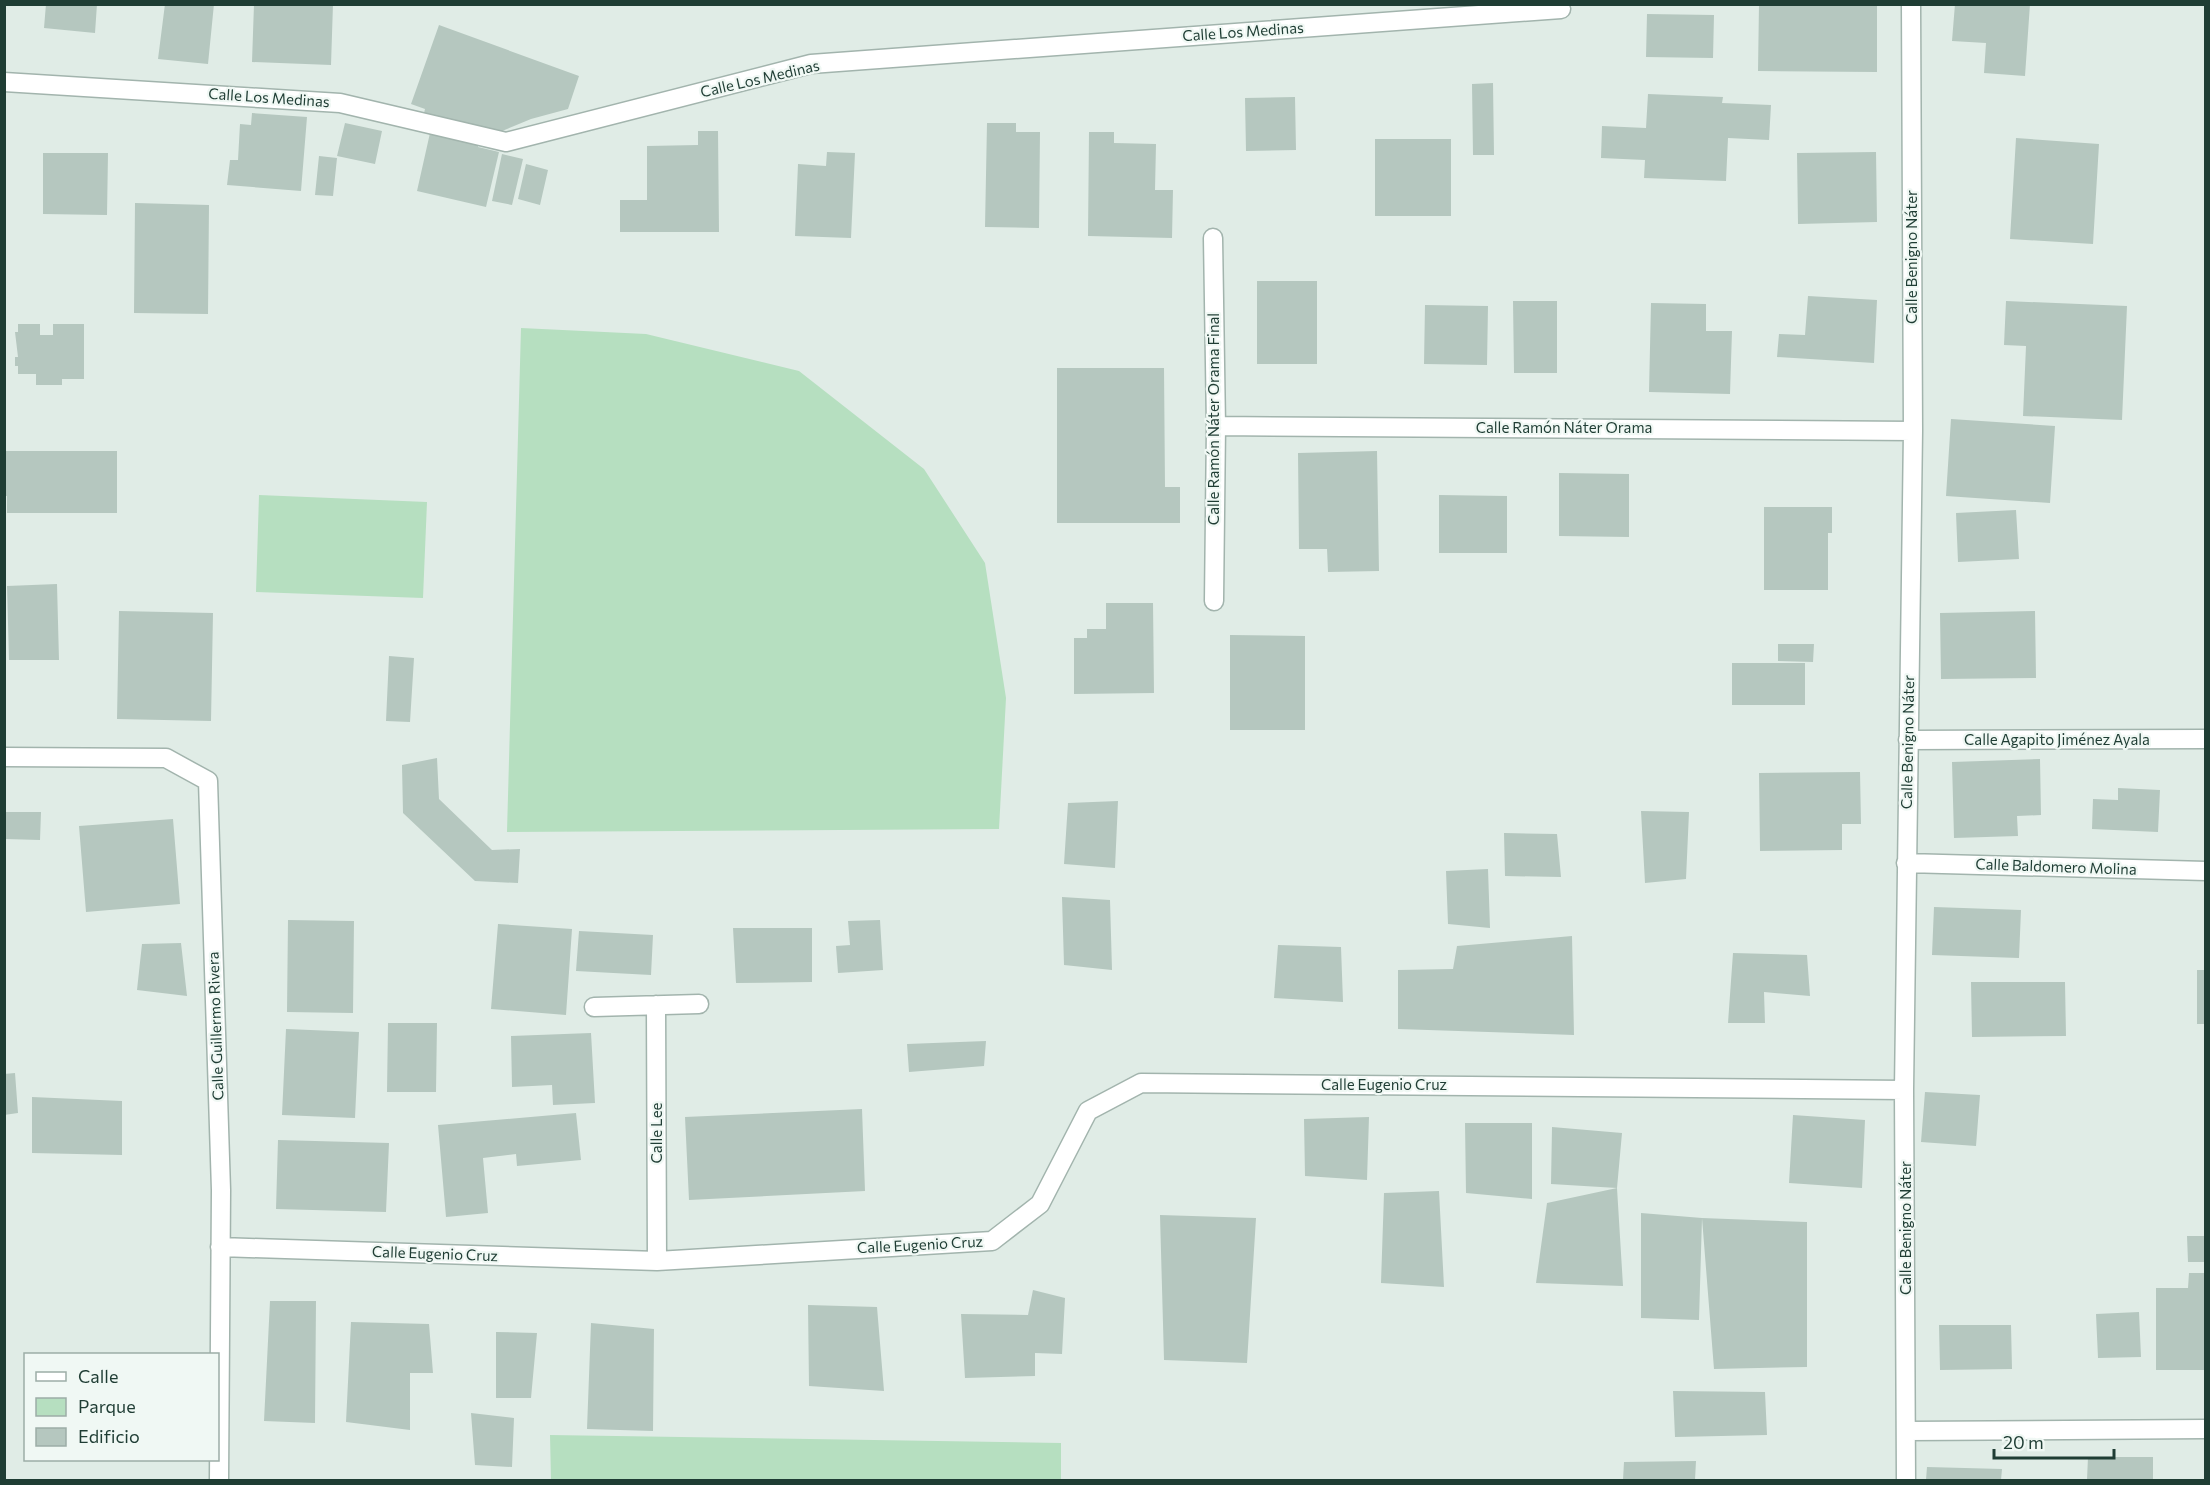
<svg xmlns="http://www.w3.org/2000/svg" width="2210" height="1485" font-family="Commissioner,sans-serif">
<rect width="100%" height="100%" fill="#e0ece6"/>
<path fill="#b6dfc0" d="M521,328L646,334L799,371L924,469L985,563L1006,698L999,829L507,832Z
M259,495L427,502L423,598L256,592Z
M550,1435L1061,1443V1480H551Z"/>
<path fill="#b5c7bf" d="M46,4H97L95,33L44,28Z
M165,4H214L208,64L158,59Z
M254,4H333L331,65L252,62Z
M1759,4L1877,5V72L1758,71Z
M1955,4H2030L2025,76L1984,73L1986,43L1952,41Z
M1647,14L1714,15L1713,58L1646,57Z
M439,25L579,76L568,109L531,119L495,134L469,129L424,113L425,109L411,104Z
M1493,83L1494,155H1473L1472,84Z
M1648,94L1723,97L1722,103L1771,105L1769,140L1728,138L1726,181L1644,178L1645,160L1601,158L1602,126L1646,128Z
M1295,97L1296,150L1246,151L1245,98Z
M252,113L307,117L301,191L227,185L230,160H238L240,124L251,125Z
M345,123L382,131L375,164L337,156Z
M987,123H1016V132H1040L1039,228L985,227Z
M698,131H718L719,232H620V200H647V146L698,145Z
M1089,132H1114V143L1156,144L1155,190H1173L1172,238L1088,236Z
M430,133L478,144V147L499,152L486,207L417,191Z
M2016,138L2099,144L2093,244L2010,239Z
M1375,139H1451V216H1375Z
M827,152L855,153L851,238L795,236L798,164L826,166Z
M1876,152L1877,222L1798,224L1797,153Z
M43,153H108L107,215L43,214Z
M502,154L523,159L512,205L492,201Z
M319,156L337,158L333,196L315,195Z
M526,164L548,170L540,205L518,199Z
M135,203L209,205L208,314L134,313Z
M1257,281H1317V364H1257Z
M1808,296L1877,300L1874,363L1777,357L1779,334L1805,335Z
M1513,301H1557V373H1514Z
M2006,301L2127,306L2122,420L2023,416L2026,346L2004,345Z
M1651,303L1706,304V331H1732L1730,394L1649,392Z
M1425,305L1488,306L1487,365L1424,364Z
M18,324H40V335H53V324H84V379H62V385H36V374H18V366H15V357H18L15,332H18Z
M1057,368H1164L1165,487H1180V523H1057Z
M1951,419L2055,426L2050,503L1946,496Z
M4,451H117V513H7V496H4Z
M1377,451L1379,571L1328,572L1327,549H1299L1298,453Z
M1559,473L1629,474V537L1559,536Z
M1439,495L1507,496V553H1439Z
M1764,507H1832V533H1828V590H1764Z
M2016,510L2019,559L1958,562L1956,513Z
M57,584L59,660H9L7,586Z
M1106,603H1153L1154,693L1074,694V638H1087V629H1106Z
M119,611L213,613L211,721L117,719Z
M2035,611L2036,678L1941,679L1940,613Z
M1230,635L1305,636V730H1230Z
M1778,644H1814L1813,662L1778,661Z
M389,656L414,658L410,722L386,721Z
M1732,663H1805V705H1732Z
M437,758L439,799L492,850L520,849L518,883L475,881L403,813L402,765Z
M2040,759L2041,815L2017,816L2018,836L1954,838L1952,762Z
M1860,772L1861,824H1842V850L1760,851L1759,773Z
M2118,788L2160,790L2158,832L2092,829L2093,799L2118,800Z
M1118,801L1115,868L1064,864L1068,803Z
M1641,811L1689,812L1686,879L1645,883Z
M6,812H41L40,840L5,839Z
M173,819L180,904L86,912L79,826Z
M1504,833L1557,834L1561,877L1505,876Z
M1488,869L1490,928L1448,924L1446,871Z
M1062,897L1110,900L1112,970L1064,965Z
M1934,907L2021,910L2019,958L1932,955Z
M288,920L354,921L353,1013L287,1012Z
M880,920L883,970L838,973L836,946L850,945L848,921Z
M498,924L572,929L566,1015L491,1009Z
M733,928H812V982L736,983Z
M579,931L653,935L651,975L576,971Z
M1572,936L1574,1035L1398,1029V970L1453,969L1457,946Z
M181,943L187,996L137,990L142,944Z
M1278,945L1341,947L1343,1002L1274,998Z
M1733,953L1807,955L1810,996L1764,992L1765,1023H1728Z
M2197,970H2205V1024H2197Z
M1971,982H2065L2066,1036L1972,1037Z
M388,1023H437L436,1092H387Z
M286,1029L359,1032L355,1118L282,1115Z
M591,1033L595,1103L553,1105L552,1085L512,1087L511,1036Z
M986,1041L984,1066L909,1072L907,1044Z
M15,1073L18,1113L4,1115V1074Z
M1925,1092L1980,1095L1976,1146L1921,1142Z
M32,1097L122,1101V1155L32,1153Z
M862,1109L865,1191L689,1200L685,1117Z
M576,1113L581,1160L517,1166L516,1154L483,1158L488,1213L446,1217L438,1125Z
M1793,1115L1865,1120L1862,1188L1789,1183Z
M1369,1117L1367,1180L1305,1176L1304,1119Z
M1465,1123H1532V1199L1466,1193Z
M1552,1127L1622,1133L1617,1188L1551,1184Z
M278,1140L389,1143L386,1212L276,1209Z
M1617,1188L1623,1286L1536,1283L1547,1203Z
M1439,1191L1444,1287L1381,1283L1384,1193Z
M1641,1213L1702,1218L1699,1320L1641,1318Z
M1160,1215L1256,1218L1247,1363L1164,1360Z
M1702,1218L1807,1222V1367L1714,1369Z
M2187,1236H2205V1262H2188Z
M2189,1273H2205V1370H2156V1288H2188Z
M1033,1290L1065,1298L1062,1354L1035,1353V1376L965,1378L961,1314L1028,1315Z
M270,1301H316L315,1423L264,1421Z
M808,1305L877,1307L884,1391L809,1386Z
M2139,1312L2141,1357L2098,1358L2096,1314Z
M351,1322L429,1324L433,1373H410V1430L346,1422Z
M591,1323L654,1329L653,1431L587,1429Z
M1939,1325H2011L2012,1369L1940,1370Z
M496,1332L537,1333L531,1398H496Z
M1673,1391L1765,1392L1767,1435L1675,1437Z
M471,1413L514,1418L512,1467L475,1465Z
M2088,1457H2153V1480H2087Z
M1696,1461L1695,1480H1623L1624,1462Z
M1927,1467L2002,1469L2001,1480H1926Z"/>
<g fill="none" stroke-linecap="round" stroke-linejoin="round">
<g stroke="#a2b4ad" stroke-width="21">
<path id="minor" d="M4,82L340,103L506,142L811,64L1561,9
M1213,238L1216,426L1214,601
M1216,426L1913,431
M1908,740L2206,739
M4,757L166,758L208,781L221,1190L219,1480
M1906,863L2206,871
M656,1005L657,1261
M594,1007L699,1004
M220,1247L657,1261L992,1241L1040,1204L1088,1111L1141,1083L1904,1090
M1907,1431L2206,1429
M1906,1480L1904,1090L1913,431L1911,4"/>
</g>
<use href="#minor" stroke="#fff" stroke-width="18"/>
</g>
<g text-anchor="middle" stroke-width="4.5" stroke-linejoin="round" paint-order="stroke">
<g font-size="15" fill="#1f3d34" stroke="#f0f8f4">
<text transform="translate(1243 32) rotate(-4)" y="5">Calle Los Medinas</text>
<text transform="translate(760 79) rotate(-13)" y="5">Calle Los Medinas</text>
<text transform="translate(269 98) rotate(4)" y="5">Calle Los Medinas</text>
<text transform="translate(1912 257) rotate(-90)" y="5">Calle Benigno Náter</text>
<text transform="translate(1214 419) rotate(-90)" y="5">Calle Ramón Náter Orama Final</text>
<text x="1564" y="433">Calle Ramón Náter Orama</text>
<text x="2057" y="745">Calle Agapito Jiménez Ayala</text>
<text transform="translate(1908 742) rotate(-89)" y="5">Calle Benigno Náter</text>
<text transform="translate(2056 867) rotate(2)" y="5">Calle Baldomero Molina</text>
<text transform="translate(216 1026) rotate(-92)" y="5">Calle Guillermo Rivera</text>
<text x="1384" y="1090">Calle Eugenio Cruz</text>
<text transform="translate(657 1133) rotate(-90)" y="5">Calle Lee</text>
<text transform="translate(1906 1228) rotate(-90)" y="5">Calle Benigno Náter</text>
<text transform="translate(920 1245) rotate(-3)" y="5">Calle Eugenio Cruz</text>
<text transform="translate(435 1254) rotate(2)" y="5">Calle Eugenio Cruz</text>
</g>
</g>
<rect width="2210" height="1485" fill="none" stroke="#1f3d34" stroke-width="12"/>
<rect x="24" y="1353" width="195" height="108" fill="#f0f8f4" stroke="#9cada7" stroke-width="1.5"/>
<rect x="36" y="1372" width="30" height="9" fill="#ffffff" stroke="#9cada7" stroke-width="1.5"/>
<text x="78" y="1383" font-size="18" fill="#1f3d34">Calle</text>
<rect x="36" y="1398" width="30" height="18" fill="#b6dfc0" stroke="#9cada7" stroke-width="1.5"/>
<text x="78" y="1413" font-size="18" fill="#1f3d34">Parque</text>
<rect x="36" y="1428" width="30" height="18" fill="#b5c7bf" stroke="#9cada7" stroke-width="1.5"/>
<text x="78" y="1443" font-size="18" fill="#1f3d34">Edificio</text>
<path d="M1994 1449v9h120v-9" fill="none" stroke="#1f3d34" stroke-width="3"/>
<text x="2003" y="1449" font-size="18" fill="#1f3d34" stroke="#f0f8f4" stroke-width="4.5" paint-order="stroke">20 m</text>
</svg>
